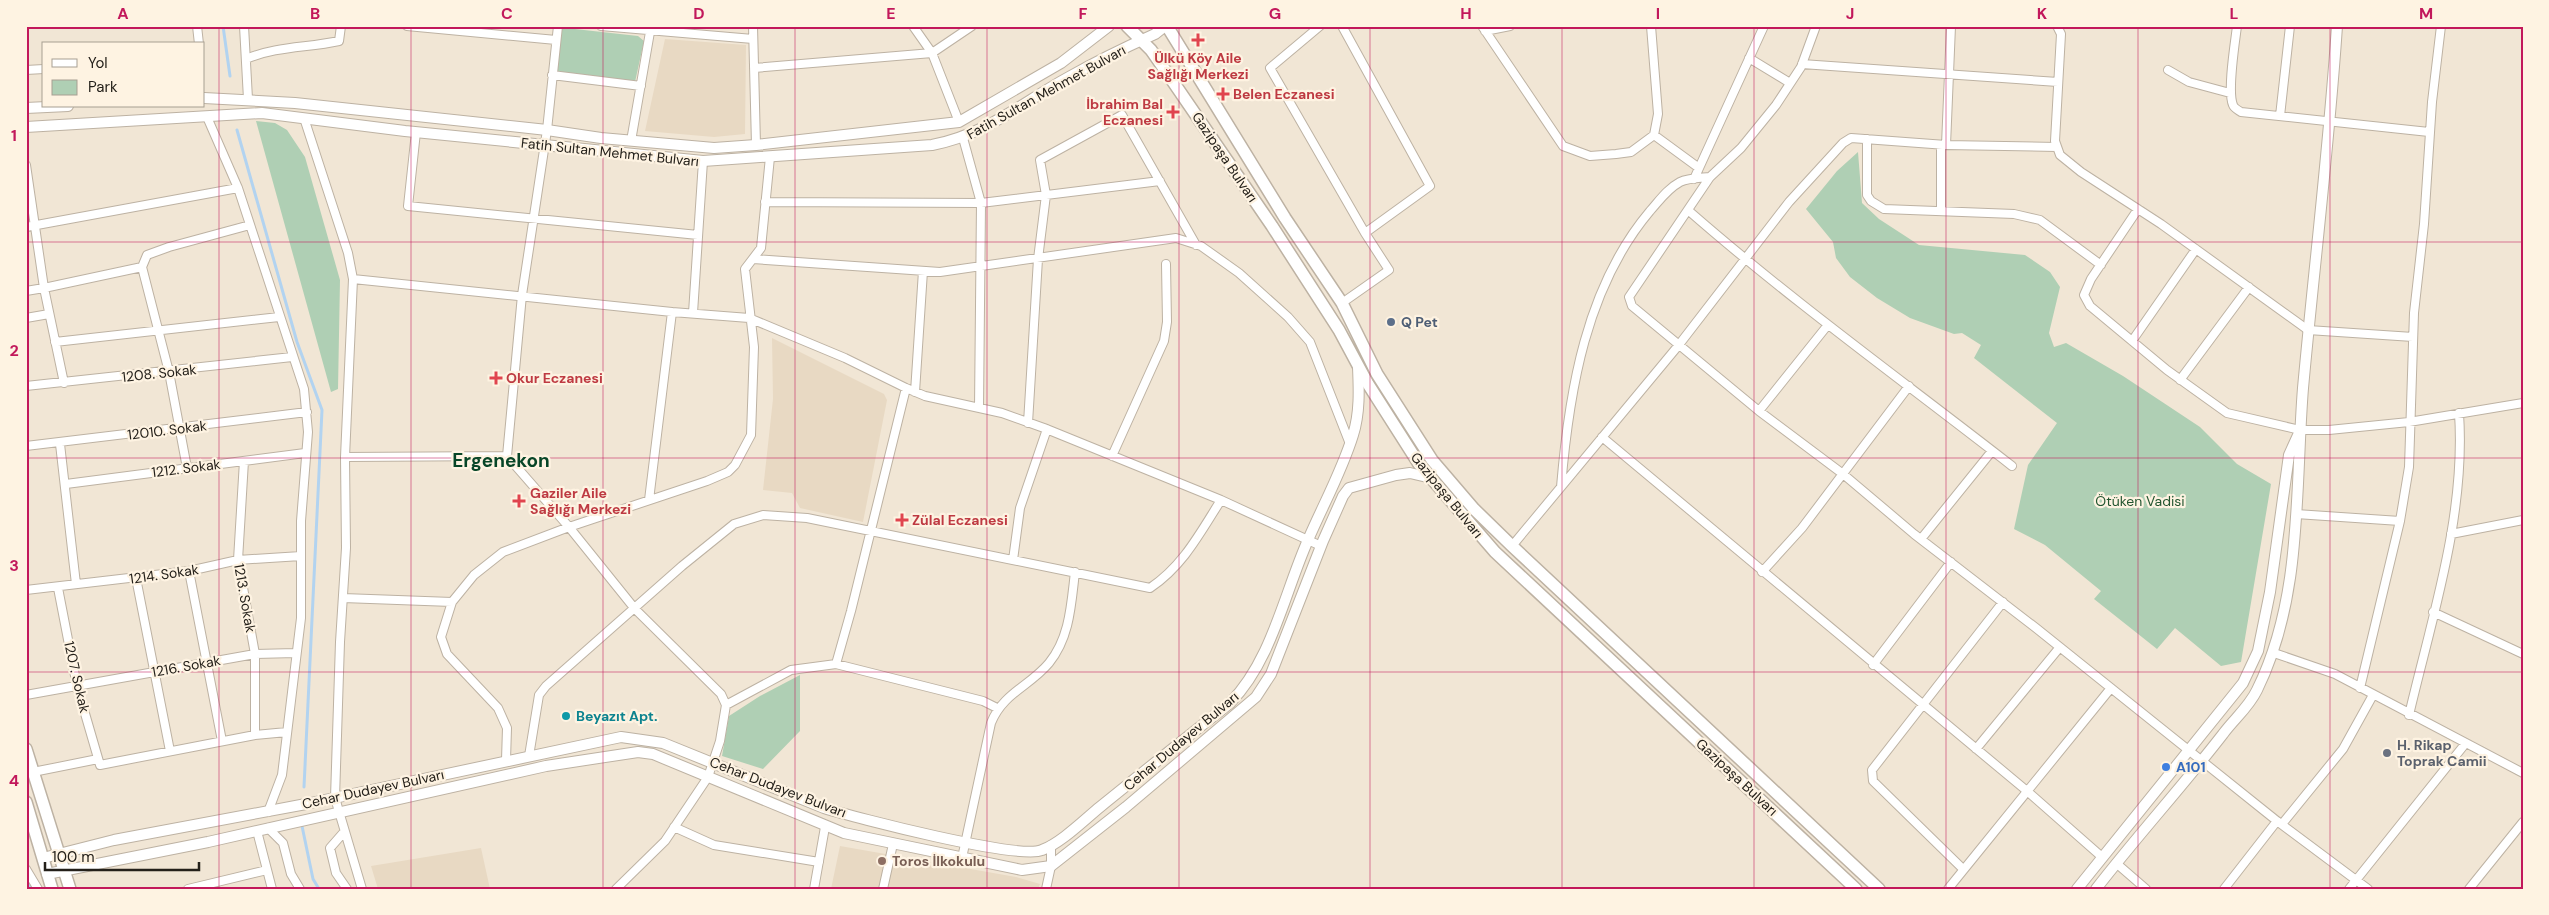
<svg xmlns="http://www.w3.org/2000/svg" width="2549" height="915" font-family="'DM Sans',sans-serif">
<rect width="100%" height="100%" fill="#f1e6d5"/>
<path fill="#e8d9c3" d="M665,39L746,45L745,134L714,137L645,131Z
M772,338L884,394L887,400L863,522L800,508L792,493L763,490L773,399Z
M840,846L1016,877L1040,884L1038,889H831Z
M481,848L490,889H378L371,866Z"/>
<path fill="#afcfb4" d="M557,27L638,36L644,41L635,82L553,72Z
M256,121L275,123L287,130L305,157L340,280L338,389L331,392Z
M1858,152L1862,203L1879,219L1919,245L2025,255L2050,272L2060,287L2049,333L2054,347L2066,343L2123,376L2200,427L2237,464L2271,484L2241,662L2221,666L2175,628L2157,649L2094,599L2101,591L2045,545L2014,529L2028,465L2057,423L1974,358L1981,345L1962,333L1954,334L1910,318L1877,298L1850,277L1836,258L1833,242L1806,209L1837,171Z
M800,675V731L763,769L722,756L729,716L760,696Z"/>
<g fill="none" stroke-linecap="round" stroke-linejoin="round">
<path stroke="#b2d3f0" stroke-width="3" d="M223,26L230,76
M237,130L297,342L322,410L304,787
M302,826L313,879L319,889
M26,881L31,889"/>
<g stroke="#bdb2a3" stroke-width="10">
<path id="minor" d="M197,26L199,44
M244,26L248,99
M407,26L556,40
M558,26L547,130L522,295L507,456L569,527L635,609L721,694L726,705L720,741L708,777L665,841L616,889
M601,26L753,39
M753,26L756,145
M913,26L932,53L959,122
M1320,26L1270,68L1365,233L1389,270L1342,303
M1342,26L1430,186L1365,233
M1482,26L1563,146L1590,156L1616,154L1631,152L1654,135L1658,114L1651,26
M1816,26L1801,67L1776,105L1741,148L1710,177L1629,297L1632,306L1759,411L1843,474L1914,534L2036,628L2277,821L2368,889
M2057,26L2061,34L2055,141L2060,155L2081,172L2161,224L2308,330L2413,337
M2237,26C2235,43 2227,91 2233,105C2234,108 2238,110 2241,112L2429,132
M1485,31L1510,26
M1749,58L1790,83
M246,59C277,46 307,48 339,41L341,26
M1802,64L2058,82
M754,68L932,53L972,26
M26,70L44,69
M2168,70L2189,82L2230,93
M552,75L641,86
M2280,116L2290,26
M207,117L238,188L304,389L308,432L301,521V618L282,775L268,812
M304,118L348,253L353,279L345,457L346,548L340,642L335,798L362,889
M416,132L408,206L698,235
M1654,135L1699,168
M963,138L981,203L979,408
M1867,139V195L1871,201L1884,209L2014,214L2040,220L2101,265
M631,141L650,32
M1946,145L1951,26
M26,165L44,288L26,291
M1694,179L1764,26
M765,202L981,203L1160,181
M2138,209L2091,279L2084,295L2090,306L2167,370L2227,413L2300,430H2329L2409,422L2523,403
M1689,211C1792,301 1903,381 2012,466
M1941,211V145
M26,227L238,188
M753,259L940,272L1176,238L1201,246L1239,273L1288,317L1310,342L1350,444
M142,267L169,372L187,468
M142,267L147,255L169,247L250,225
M353,279L672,312L749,318L845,358L906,388L925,396L1002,413L1044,428L1221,500L1321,546
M693,313L703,161
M26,318L49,314
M2132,341L2196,249
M55,342L279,317
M2180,380L2249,287
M64,383L44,288L142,267
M26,386L292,357
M915,392L923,271
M1759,411L1827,326
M1028,423L1038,259L1046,195L1040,160L1122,115L1196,245
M1602,437L2027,791L2102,857
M60,444L76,584
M26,446L307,412
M1112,456L1164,341L1167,322L1166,264
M345,457L507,456
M244,461L238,560L255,654V735
M66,484L305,453
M1561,487C1569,391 1586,287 1650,211C1659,201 1667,189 1680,182C1688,178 1701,178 1710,177
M649,500L672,312
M2296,514L2400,521
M2451,534L2523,520
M1921,539L1992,451
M1512,546L1678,346L1789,202L1843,143L1851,138L1946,145L2057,147
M1013,560L1020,508L1047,429
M189,571L222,741
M1762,572L1802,528L1909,386
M136,578L170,751
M58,588L77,686L100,765L255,735L287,732
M26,590L189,571L238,560L301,556
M343,598L452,602
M2433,612L2523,654
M2274,653L2335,674L2523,773
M836,664L851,611L906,388
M1873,665L1951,562
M2360,688L2400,521L2409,467L2414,313L2424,224L2432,102L2441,26
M26,695L255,654L296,653
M726,705L791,670L836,664L983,701L997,708
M2409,715C2432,617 2466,515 2459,413
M1976,749L2060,647
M529,756L539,695L546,686L682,566L734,524L763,515L807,518L1150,588C1183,566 1200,533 1221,500
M506,760L507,728L498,708L447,654L441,637L452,602L474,575L503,552L569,527L707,481L728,472L735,465L751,435L754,347L745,269L761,248L770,157
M33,772L98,759
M2282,824L2343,749L2373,695
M674,827L714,845L819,862
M268,828L283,843L291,874L300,889
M257,831L272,889
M344,832L330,848L336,873L347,889
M962,858L991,723C1003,693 1030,686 1049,663C1070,637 1071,605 1075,572
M2116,863L2146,889
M26,869L38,889
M1963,869L1873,781L1872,770L2003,602
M188,889L267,870
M814,889L825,827
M883,889L893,844
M1046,889L1051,866V845
M1948,889L2111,688
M2224,889L2277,821
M2349,889L2465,744
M2469,889L2523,822"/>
</g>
<g stroke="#bdb2a3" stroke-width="12">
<path id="tertiary" d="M204,98L295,103L547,130L601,138L714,148L756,145L959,122L1061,63L1109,26
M26,108L68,106
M26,127L262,113L405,131L703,161L932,145C986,135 1023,102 1069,77C1097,61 1126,47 1155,34L1165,26
M43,858L114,840L306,804L621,737L663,743L824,808C856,818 1019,860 1042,850C1061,843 1084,820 1100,807C1143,772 1186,738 1230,703C1272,660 1284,594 1308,540C1323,505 1342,471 1353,435C1360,413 1359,389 1358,367
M47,874L208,842L546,766L638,752L653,754L844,833L1022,870L1051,866L1126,807L1256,697L1271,674L1323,541L1343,496L1349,488L1396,475L1410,473L1431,478
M2077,889L2243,683L2258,651L2270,592L2289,455L2299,433
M2096,889C2137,836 2182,787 2223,734C2234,719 2249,707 2257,690C2303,597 2295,489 2303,388C2314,267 2329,147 2337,26"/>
</g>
<g stroke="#bdb2a3" stroke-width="14">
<path id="secondary" d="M1127,26L1151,50L1165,70L1272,226L1339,330L1368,384L1419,464L1495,552L1856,889
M1167,26L1285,218L1342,303L1377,374L1432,460L1474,509L1512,546L1879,889
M26,749L70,889
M26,802L52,889"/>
</g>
<use href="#minor" stroke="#fff" stroke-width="8"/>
<use href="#tertiary" stroke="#fff" stroke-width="10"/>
<use href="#secondary" stroke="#fff" stroke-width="11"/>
</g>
<path fill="none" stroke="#c2185b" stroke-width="1" stroke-opacity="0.55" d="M219,26V889M411,26V889M603,26V889M795,26V889M987,26V889M1179,26V889M1370,26V889M1562,26V889M1754,26V889M1946,26V889M2138,26V889M2330,26V889M26,242H2523M26,458H2523M26,672H2523"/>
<g fill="#e0444e" stroke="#fef3e2" stroke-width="2">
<path d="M1195.5 32.5h5v5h5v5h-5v5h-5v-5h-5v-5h5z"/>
<path d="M1220.5 86.5h5v5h5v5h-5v5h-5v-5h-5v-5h5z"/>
<path d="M1170.5 104.5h5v5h5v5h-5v5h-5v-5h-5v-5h5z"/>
<path d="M493.5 370.5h5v5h5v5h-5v5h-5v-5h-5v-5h5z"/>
<path d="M516.5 493.5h5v5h5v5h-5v5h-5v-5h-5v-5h5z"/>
<path d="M899.5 512.5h5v5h5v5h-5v5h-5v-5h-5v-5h5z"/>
</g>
<circle fill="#5c6f8a" stroke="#fef3e2" stroke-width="2" cx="1391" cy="322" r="5"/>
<circle fill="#0f9aa8" stroke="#fef3e2" stroke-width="2" cx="566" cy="716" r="5"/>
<circle fill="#6b7280" stroke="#fef3e2" stroke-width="2" cx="2387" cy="753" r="5"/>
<circle fill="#3f7fe0" stroke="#fef3e2" stroke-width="2" cx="2166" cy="767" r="5"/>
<circle fill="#8d6e63" stroke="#fef3e2" stroke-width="2" cx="882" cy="861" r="5"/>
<g text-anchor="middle" stroke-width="4.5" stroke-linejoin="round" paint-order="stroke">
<g font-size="14" font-weight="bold" fill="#be3a42" stroke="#fef3e2" text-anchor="start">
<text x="1198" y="63" text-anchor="middle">Ülkü Köy Aile<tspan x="1198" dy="16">Sağlığı Merkezi</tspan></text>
<text x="1233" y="99">Belen Eczanesi</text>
<text x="1163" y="109" text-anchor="end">İbrahim Bal<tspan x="1163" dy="16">Eczanesi</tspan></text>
<text x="506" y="383">Okur Eczanesi</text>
<text x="530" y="498">Gaziler Aile<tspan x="530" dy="16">Sağlığı Merkezi</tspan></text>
<text x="912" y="525">Zülal Eczanesi</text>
</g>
<g font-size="14" fill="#24201a" stroke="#fef3e2">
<text transform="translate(1046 92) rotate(-29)" y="5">Fatih Sultan Mehmet Bulvarı</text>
<text transform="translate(610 152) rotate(6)" y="5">Fatih Sultan Mehmet Bulvarı</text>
<text transform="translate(1225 157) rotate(56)" y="5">Gazipaşa Bulvarı</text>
<text transform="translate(159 373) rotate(-6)" y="5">1208. Sokak</text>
<text transform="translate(167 430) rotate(-7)" y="5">12010. Sokak</text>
<text transform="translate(186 468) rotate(-7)" y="5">1212. Sokak</text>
<text transform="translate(1447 495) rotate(51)" y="5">Gazipaşa Bulvarı</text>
<text transform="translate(164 574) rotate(-8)" y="5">1214. Sokak</text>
<text transform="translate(245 598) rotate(80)" y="5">1213. Sokak</text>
<text transform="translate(186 666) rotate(-10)" y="5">1216. Sokak</text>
<text transform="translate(77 677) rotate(77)" y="5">1207. Sokak</text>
<text transform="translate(1181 741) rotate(-40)" y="5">Cehar Dudayev Bulvarı</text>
<text transform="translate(1737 777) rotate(43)" y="5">Gazipaşa Bulvarı</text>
<text transform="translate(778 787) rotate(21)" y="5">Cehar Dudayev Bulvarı</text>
<text transform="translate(373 789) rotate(-12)" y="5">Cehar Dudayev Bulvarı</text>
</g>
<g font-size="14" font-weight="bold" fill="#4e5e75" stroke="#fef3e2" text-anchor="start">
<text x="1401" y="327">Q Pet</text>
</g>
<g font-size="14" fill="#235630" stroke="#fef3e2">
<text x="2140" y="506">Ötüken Vadisi</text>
</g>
<g font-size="14" font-weight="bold" fill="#0d838f" stroke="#fef3e2" text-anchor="start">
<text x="576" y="721">Beyazıt Apt.</text>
</g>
<g font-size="14" font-weight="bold" fill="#5b616d" stroke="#fef3e2" text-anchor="start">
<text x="2397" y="750">H. Rikap<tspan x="2397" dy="16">Toprak Camii</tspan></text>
</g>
<g font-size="14" font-weight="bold" fill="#366cbe" stroke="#fef3e2" text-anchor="start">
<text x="2176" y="772">A101</text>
</g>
<g font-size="14" font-weight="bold" fill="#785e54" stroke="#fef3e2" text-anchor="start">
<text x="892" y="866">Toros İlkokulu</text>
</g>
<g font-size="19" font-weight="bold" fill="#084628" stroke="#fef3e2">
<text x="501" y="467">Ergenekon</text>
</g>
</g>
<rect width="2549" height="915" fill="none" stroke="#fef3e2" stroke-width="55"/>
<rect x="42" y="42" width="162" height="65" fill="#fef3e2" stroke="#a79f92"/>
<rect x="52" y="59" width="25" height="8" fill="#ffffff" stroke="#a79f92"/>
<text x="88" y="68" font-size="15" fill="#24201a">Yol</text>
<rect x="52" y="80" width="25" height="15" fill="#afcfb4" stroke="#a79f92"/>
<text x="88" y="92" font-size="15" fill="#24201a">Park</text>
<path d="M45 862v8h154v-8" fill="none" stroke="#24201a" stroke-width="2.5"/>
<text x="52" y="862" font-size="15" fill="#24201a" stroke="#fef3e2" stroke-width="4" paint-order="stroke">100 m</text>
<rect x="28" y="28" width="2494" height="860" fill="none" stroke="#c2185b" stroke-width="2"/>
<g font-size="16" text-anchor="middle" font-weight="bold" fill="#c2185b">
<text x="123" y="19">A</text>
<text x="315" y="19">B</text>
<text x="507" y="19">C</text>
<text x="699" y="19">D</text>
<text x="891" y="19">E</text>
<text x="1083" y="19">F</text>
<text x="1275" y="19">G</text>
<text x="1466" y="19">H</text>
<text x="1658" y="19">I</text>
<text x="1850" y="19">J</text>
<text x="2042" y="19">K</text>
<text x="2234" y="19">L</text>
<text x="2426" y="19">M</text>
<text x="14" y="141">1</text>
<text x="14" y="356">2</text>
<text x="14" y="571">3</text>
<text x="14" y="786">4</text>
</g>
</svg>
